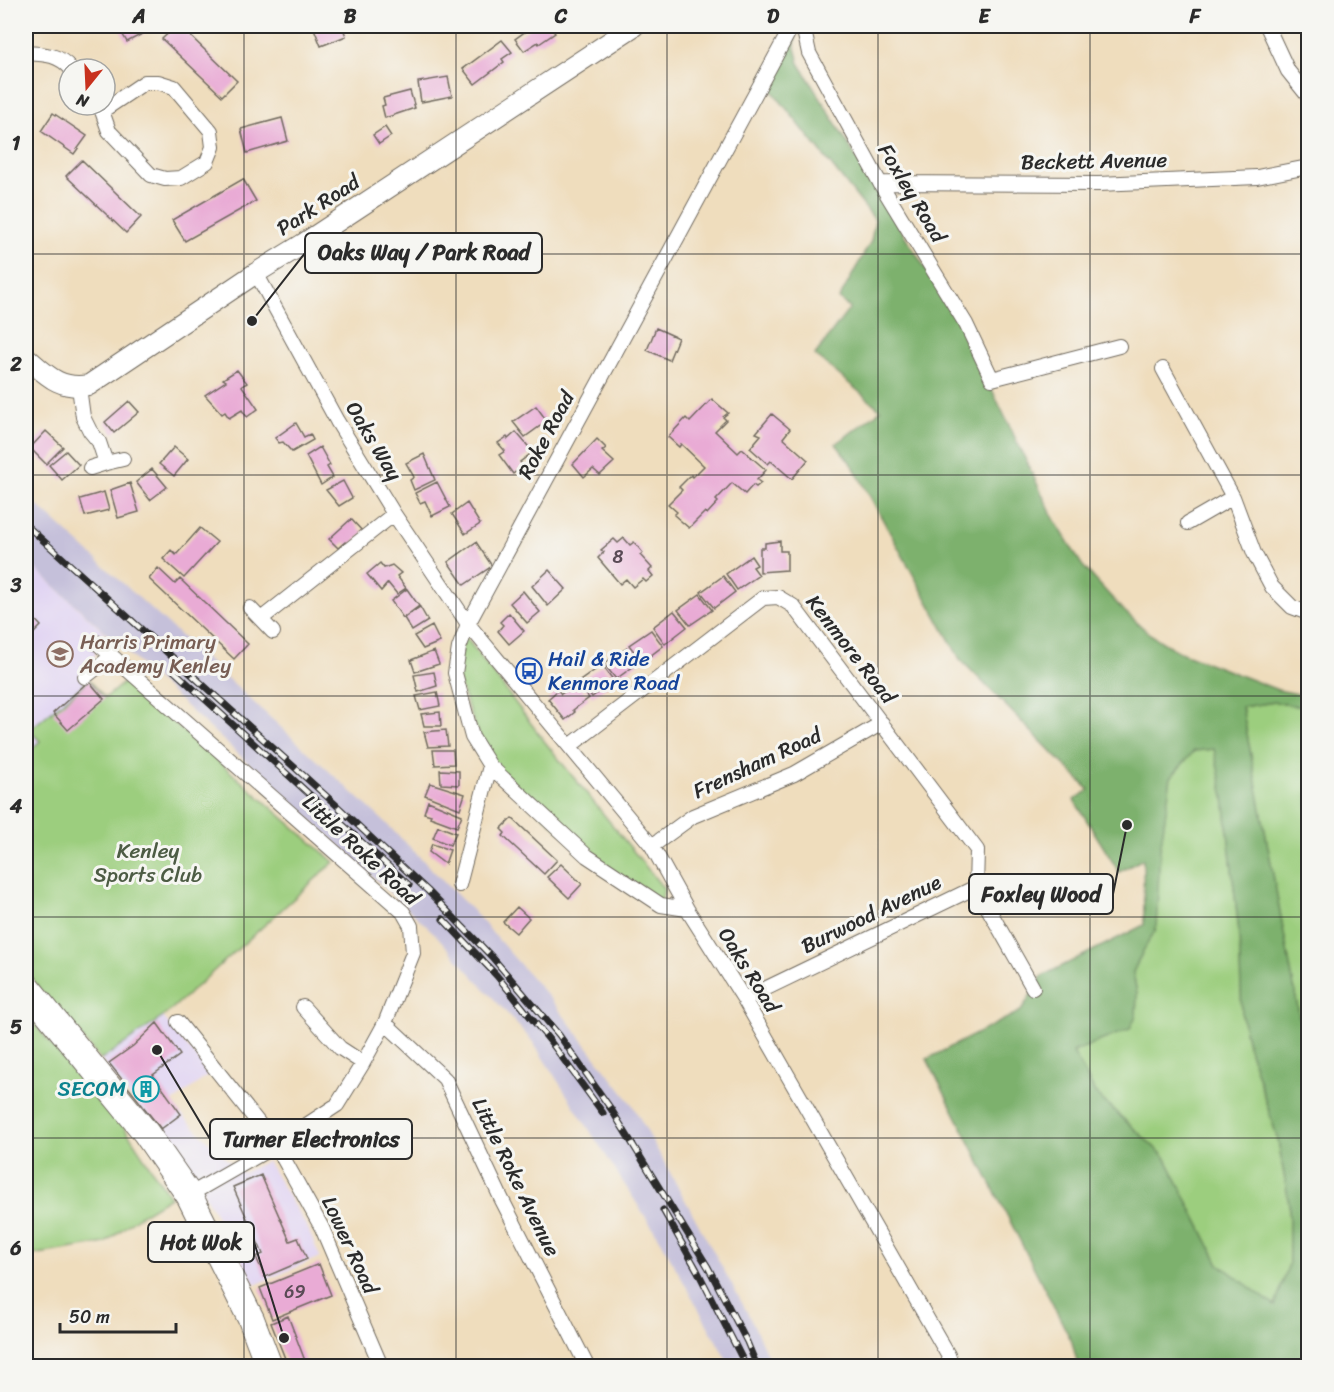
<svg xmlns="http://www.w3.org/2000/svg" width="1334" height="1392" font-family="Sriracha,sans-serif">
<rect width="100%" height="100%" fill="#f6f6f2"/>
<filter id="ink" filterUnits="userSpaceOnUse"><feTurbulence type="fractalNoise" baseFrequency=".0167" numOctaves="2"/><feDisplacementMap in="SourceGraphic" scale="12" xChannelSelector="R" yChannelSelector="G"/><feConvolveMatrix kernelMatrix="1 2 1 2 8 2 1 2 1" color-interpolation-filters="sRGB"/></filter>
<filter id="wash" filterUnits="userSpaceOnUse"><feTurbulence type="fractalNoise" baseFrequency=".008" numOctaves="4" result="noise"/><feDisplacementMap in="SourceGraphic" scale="24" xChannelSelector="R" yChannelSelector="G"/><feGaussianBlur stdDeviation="1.35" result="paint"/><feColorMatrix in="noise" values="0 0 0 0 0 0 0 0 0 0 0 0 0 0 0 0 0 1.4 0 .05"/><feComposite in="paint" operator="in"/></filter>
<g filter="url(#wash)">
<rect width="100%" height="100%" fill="#efddbd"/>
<path fill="#e1d4f3" d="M26,560L105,633L93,645L96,651L94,658L89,665L87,681L29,730L40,743L26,755Z
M163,1017L210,1074L173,1102L181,1114L226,1159L243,1173L267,1161L308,1229L320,1257L255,1285L197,1181L101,1060Z"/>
<path fill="#c5c0da" d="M26,495L387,824L476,914L553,1002L632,1104L752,1321L772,1366H730L661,1241L532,1041L434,933L26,560Z"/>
<path fill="#9cce7e" stroke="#647c54" stroke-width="1.5" d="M464,635L545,742L664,889L661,905L587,856L490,766L455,673Z
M89,680L105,698L126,681L334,862L163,1017L101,1060L26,973V754L40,741L29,730Z
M1275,702L1308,708V1063L1242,707Z
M1215,749L1224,797L1239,932L1242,1016L1248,1045L1278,1140L1289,1203V1264L1275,1307L1219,1264L1165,1157L1096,1094L1073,1052L1129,1029L1136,1015L1137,994L1133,972L1143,951L1171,777L1194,751Z
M26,1013L100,1105L113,1110L170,1197L139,1216L105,1243L26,1256Z"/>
<path fill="#7db16d" stroke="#546e4c" stroke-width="1.5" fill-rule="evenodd" d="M795,26V48L799,63L876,190L961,325L1054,519L1082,565L1122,609L1150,634L1164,643L1180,652L1278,690L1308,696V708L1275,702L1242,707L1308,1063V1366H1078L1072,1342L927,1059L1021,1011L1042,976L1144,925L1143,859L1119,872L1074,800L1089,790L960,659L853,466L836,444L881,410L815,355L850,308L839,299L871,241L875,220L766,83ZM1214,749L1224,797L1239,932L1242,1016L1248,1045L1278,1140L1289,1203V1264L1275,1306L1219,1264L1165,1157L1096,1094L1073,1052L1130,1029L1136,1015L1137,994L1133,972L1143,951L1156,929L1160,851L1171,777L1194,751Z"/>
<g id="blocks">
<path fill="#e9abd5" d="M118,26H142L146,32L127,42Z
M176,26H180L237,81L222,96L162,39Z
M313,26H342L346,36L321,46Z
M533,26H550L555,33L539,44L538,42L524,51L515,39Z
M502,40L512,52L502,59L504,62L475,84L463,69Z
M448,77L452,96L421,102L418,82Z
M410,91L415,108L385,118L382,106L385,105L383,98Z
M53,113L87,136L74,154L41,131Z
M282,118L288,141L247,153L241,129Z
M385,127L391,136L379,144L373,135Z
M82,160L141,217L126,233L66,176Z
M243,179L256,201L185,241L172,220Z
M656,328L678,338L669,360L647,350Z
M237,370L247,383L242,386L258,409L247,417L242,410L229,418L225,412L222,414L205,395L226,381L223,379Z
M712,399L728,413L723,417L726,420L715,431L738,453L742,449L766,470L757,480L761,483L756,487L753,485L745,494L732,483L716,500L718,502L707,514L705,512L689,528L674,515L677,512L668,504L682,490L679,487L691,475L693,477L704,466L681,444L679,447L668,437L686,418L690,422Z
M129,401L139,412L114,433L105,422Z
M536,406L547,421L525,437L513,422Z
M772,414L790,429L783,438L808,460L792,479L771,461L768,464L750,448L761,435L756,433Z
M296,423L304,437L310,434L313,440L292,452L283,442L279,443L275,438Z
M46,431L63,447L46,464L30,448Z
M516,432L533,452L520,462L523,466L513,474L499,455L505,451L498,443L507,437L508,439Z
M597,439L606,448L602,451L614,462L600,475L593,469L584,477L573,464Z
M174,447L188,459L174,476L159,464Z
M320,447L330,465L327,467L333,477L321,485L306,456Z
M66,451L79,465L62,480L49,465Z
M424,454L435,480L414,490L410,480L414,477L406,463Z
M152,469L167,487L150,500L136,482Z
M343,481L352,498L339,506L326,490Z
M437,482L450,507L432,516L425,501L420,503L415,493Z
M130,483L139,512L118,518L110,490Z
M104,492L109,510L85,516L80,499Z
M467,503L480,524L465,534L452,514Z
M351,519L364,533L349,546L345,542L338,548L329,539Z
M200,528L217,542L184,578L163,559L171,550L176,555Z
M624,538L630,545L634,542L643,553L640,555L652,568L649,571L653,576L646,582L643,579L633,587L626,579L620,584L598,558L604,552L601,550L614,539L618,543Z
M780,541V551H787V570L760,572V548H765V543Z
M476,542L492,566L464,585L448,562Z
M751,556L757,565L753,567L759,575L737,590L726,574Z
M380,563L384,568L392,565L401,573L397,576L406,588L397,594L388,583L381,591L367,574Z
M158,568L175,584L180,579L248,644L234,659L149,579Z
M549,570L566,589L548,606L532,586Z
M723,576L735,592L714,608L701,592Z
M407,589L419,606L403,618L391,601Z
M523,591L540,612L527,623L510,603Z
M700,594L712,610L690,625L678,610Z
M420,607L428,621L412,631L404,618Z
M26,610L41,626L26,641Z
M674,611L687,627L665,644L653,627Z
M509,613L524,631L509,644L498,631L503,625L500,622Z
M432,626L440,642L423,649L414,636Z
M651,630L663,646L642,662L629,645Z
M627,648L638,663L616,679L604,664Z
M434,651L439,664L415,672L411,660Z
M602,665L614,681L592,697L580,681Z
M434,672L437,686L418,692L414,675Z
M89,681L104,699L68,730L53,713Z
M577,683L589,698L573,710L575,712L565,720L548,699L558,690L561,694Z
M437,692L440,706L420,710L416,696Z
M440,712L441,726H424L421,714Z
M446,730L448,746L428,747L424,732Z
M433,750H453L454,764L435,765Z
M440,770L459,771V785L441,784Z
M430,783L465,794L460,809L425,795Z
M428,801L462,815L457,827L430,817L431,815L424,813Z
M512,818L557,860L544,874L503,836L505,833L501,829Z
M438,826L456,833L450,845L433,838Z
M432,844L450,850L445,864L429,852Z
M561,864L582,884L569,898L547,877Z
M517,907L529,918L516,933L503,922Z
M157,1023L180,1055L153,1075L181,1114L161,1129L109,1063L133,1046Z
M261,1175L290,1241L298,1238L307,1259L265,1277L256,1257L263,1254L233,1187Z
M319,1264L331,1295L272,1319L260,1288Z
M288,1316L307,1366H288L271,1323Z"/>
</g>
</g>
<g filter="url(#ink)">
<use href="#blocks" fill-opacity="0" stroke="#70695e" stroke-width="1.5"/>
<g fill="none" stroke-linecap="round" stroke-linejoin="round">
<g stroke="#70695e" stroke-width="16">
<path id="street" d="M803,26L809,53L880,183L966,324L992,379L1119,346
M1267,26L1288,71L1308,96
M26,53C44,54 59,54 71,69
M97,105L102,111L109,131L151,175L165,179L181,178L207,162L213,147L211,131L174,87L158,82H145L102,111
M880,183L1099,184L1257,177L1308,167
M256,273L337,421L394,514L468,624L652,846L687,909L744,999L948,1355L952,1366
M1163,369L1233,497L1254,553L1272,587L1292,607L1308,613
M79,387L83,417L90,431L99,442L106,463L90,468
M106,463L123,459
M1188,523L1233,497
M250,608L273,632
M261,619L394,514
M96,642L403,912L411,926L413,953L385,1023L363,1063L337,1105L276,1145L189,1195
M85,677L112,656
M570,746L763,598L778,597L793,606L977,850L976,887
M490,766L587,856L661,905L687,909
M652,846L693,816L794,774L882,723
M459,885L490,766L472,737L455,673L459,648L468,624L792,26
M744,999L976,887L1033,988
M303,1007L340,1048L363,1063
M178,1022L276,1145L322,1228L381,1366
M385,1023L445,1079L501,1198L587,1366"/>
</g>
<g stroke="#70695e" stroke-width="22">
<path id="secondary" d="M26,357C47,375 59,390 89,385L256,273L303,244L634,26"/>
</g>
<g stroke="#70695e" stroke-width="28">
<path id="highway" d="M26,986L146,1133L189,1195L251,1319L269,1366"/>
</g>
<use href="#street" stroke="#fff" stroke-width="14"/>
<use href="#secondary" stroke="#fff" stroke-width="20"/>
<use href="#highway" stroke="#fff" stroke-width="26"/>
<g stroke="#2b2b2b" stroke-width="7">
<path id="rail" d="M26,525L334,803L428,891L492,957L559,1035L611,1109L708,1267L747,1342L757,1366
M174,671L409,885
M443,919L497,976L550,1041L603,1113
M663,1210L697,1270L746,1366"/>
</g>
<use href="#rail" stroke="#f6f6f2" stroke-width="4.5" stroke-dasharray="14" stroke-linecap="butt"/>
</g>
</g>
<path fill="none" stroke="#2b2b2b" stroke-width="1.5" stroke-opacity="0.55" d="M244,26V1366M456,26V1366M667,26V1366M878,26V1366M1090,26V1366M26,254H1308M26,475H1308M26,696H1308M26,917H1308M26,1138H1308"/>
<defs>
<g id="school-ring" transform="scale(1.35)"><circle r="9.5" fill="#f6f6f2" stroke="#8d6e63" stroke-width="1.5"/><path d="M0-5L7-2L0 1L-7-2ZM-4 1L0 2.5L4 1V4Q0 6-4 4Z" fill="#8d6e63"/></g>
<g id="bus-ring" transform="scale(1.35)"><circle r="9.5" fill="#f6f6f2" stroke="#1a4fb4" stroke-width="1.5"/><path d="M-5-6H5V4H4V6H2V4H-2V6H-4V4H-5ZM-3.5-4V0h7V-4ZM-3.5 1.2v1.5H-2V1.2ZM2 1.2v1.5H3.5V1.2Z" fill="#1a4fb4"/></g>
<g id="building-ring" transform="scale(1.35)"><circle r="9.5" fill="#f6f6f2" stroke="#0f9aa8" stroke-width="1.5"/><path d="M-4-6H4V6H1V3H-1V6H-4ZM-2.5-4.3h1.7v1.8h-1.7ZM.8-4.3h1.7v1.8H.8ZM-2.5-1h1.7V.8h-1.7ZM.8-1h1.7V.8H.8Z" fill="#0f9aa8"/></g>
</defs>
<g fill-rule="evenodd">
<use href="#school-ring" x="60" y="654"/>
<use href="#bus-ring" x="529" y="671"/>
<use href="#building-ring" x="146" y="1089"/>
</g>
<g text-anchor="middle" stroke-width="6" stroke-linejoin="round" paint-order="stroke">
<g font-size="18" fill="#5a4b56">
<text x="618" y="563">8</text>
<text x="295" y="1298">69</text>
</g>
<g font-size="21" fill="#2b2b2b" stroke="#f6f6f2">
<text transform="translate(1094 161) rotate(-1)" y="7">Beckett Avenue</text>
<text transform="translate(912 193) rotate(59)" y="7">Foxley Road</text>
<text transform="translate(318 205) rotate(-33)" y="7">Park Road</text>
<text transform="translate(546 435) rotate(-62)" y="7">Roke Road</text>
<text transform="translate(374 441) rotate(59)" y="7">Oaks Way</text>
<text transform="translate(851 649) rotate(52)" y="7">Kenmore Road</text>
<text transform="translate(757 763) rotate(-25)" y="7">Frensham Road</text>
<text transform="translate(361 850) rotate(43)" y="7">Little Roke Road</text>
<text transform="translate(871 914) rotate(-26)" y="7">Burwood Avenue</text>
<text transform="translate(749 970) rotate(58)" y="7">Oaks Road</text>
<text transform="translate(516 1177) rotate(64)" y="7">Little Roke Avenue</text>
<text transform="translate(350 1245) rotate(65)" y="7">Lower Road</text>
</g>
<g font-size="21" fill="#785e54" stroke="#f6f6f2" text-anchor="start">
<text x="80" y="649">Harris Primary<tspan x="80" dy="24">Academy Kenley</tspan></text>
</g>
<g font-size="21" fill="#164399" stroke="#f6f6f2" text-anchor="start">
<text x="548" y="666">Hail &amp; Ride<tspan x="548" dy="24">Kenmore Road</tspan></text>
</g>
<g font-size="21" fill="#4d5c44" stroke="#f6f6f2">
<text x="148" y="858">Kenley<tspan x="148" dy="24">Sports Club</tspan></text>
</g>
<g font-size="21" fill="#0d838f" stroke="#f6f6f2" text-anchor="end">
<text x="126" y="1096">SECOM</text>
</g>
</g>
<path fill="none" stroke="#2b2b2b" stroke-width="2" d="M252 321L305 253M1127 825L1113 894M157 1050L210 1139M284 1338L254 1242"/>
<g fill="#2b2b2b" stroke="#f6f6f2" stroke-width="2">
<circle cx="252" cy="321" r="6"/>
<circle cx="1127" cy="825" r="6"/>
<circle cx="157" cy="1050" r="6"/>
<circle cx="284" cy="1338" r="6"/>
</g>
<g fill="#f6f6f2" stroke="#2b2b2b" stroke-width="2">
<rect x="305" y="233" width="237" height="40" rx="6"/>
<rect x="969" y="874" width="144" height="40" rx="6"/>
<rect x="210" y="1119" width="202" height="40" rx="6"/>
<rect x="148" y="1222" width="106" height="40" rx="6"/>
</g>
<g font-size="22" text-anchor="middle" font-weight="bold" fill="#2b2b2b">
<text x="424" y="260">Oaks Way / Park Road</text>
<text x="1041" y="902">Foxley Wood</text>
<text x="311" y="1147">Turner Electronics</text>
<text x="201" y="1250">Hot Wok</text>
</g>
<rect width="1334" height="1392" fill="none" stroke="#f6f6f2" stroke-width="66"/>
<g transform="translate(87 87) rotate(198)"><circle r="28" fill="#f6f6f2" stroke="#a5a5a2" stroke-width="1.5"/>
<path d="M0-4.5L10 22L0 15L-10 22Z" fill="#c8321e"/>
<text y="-9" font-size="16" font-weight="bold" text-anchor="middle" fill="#2b2b2b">N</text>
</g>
<path d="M60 1323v9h116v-9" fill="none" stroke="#2b2b2b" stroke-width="3"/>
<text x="69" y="1323" font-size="18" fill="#2b2b2b" stroke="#f6f6f2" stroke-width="4.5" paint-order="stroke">50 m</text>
<rect x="33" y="33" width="1268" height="1326" fill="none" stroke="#2b2b2b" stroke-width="2"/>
<g font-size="20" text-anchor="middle" font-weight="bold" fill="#2b2b2b">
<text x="139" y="23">A</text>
<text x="350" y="23">B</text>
<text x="561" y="23">C</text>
<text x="773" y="23">D</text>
<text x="984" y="23">E</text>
<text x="1195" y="23">F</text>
<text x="16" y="150">1</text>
<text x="16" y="371">2</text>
<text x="16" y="592">3</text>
<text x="16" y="813">4</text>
<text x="16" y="1034">5</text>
<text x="16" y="1255">6</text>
</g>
</svg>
